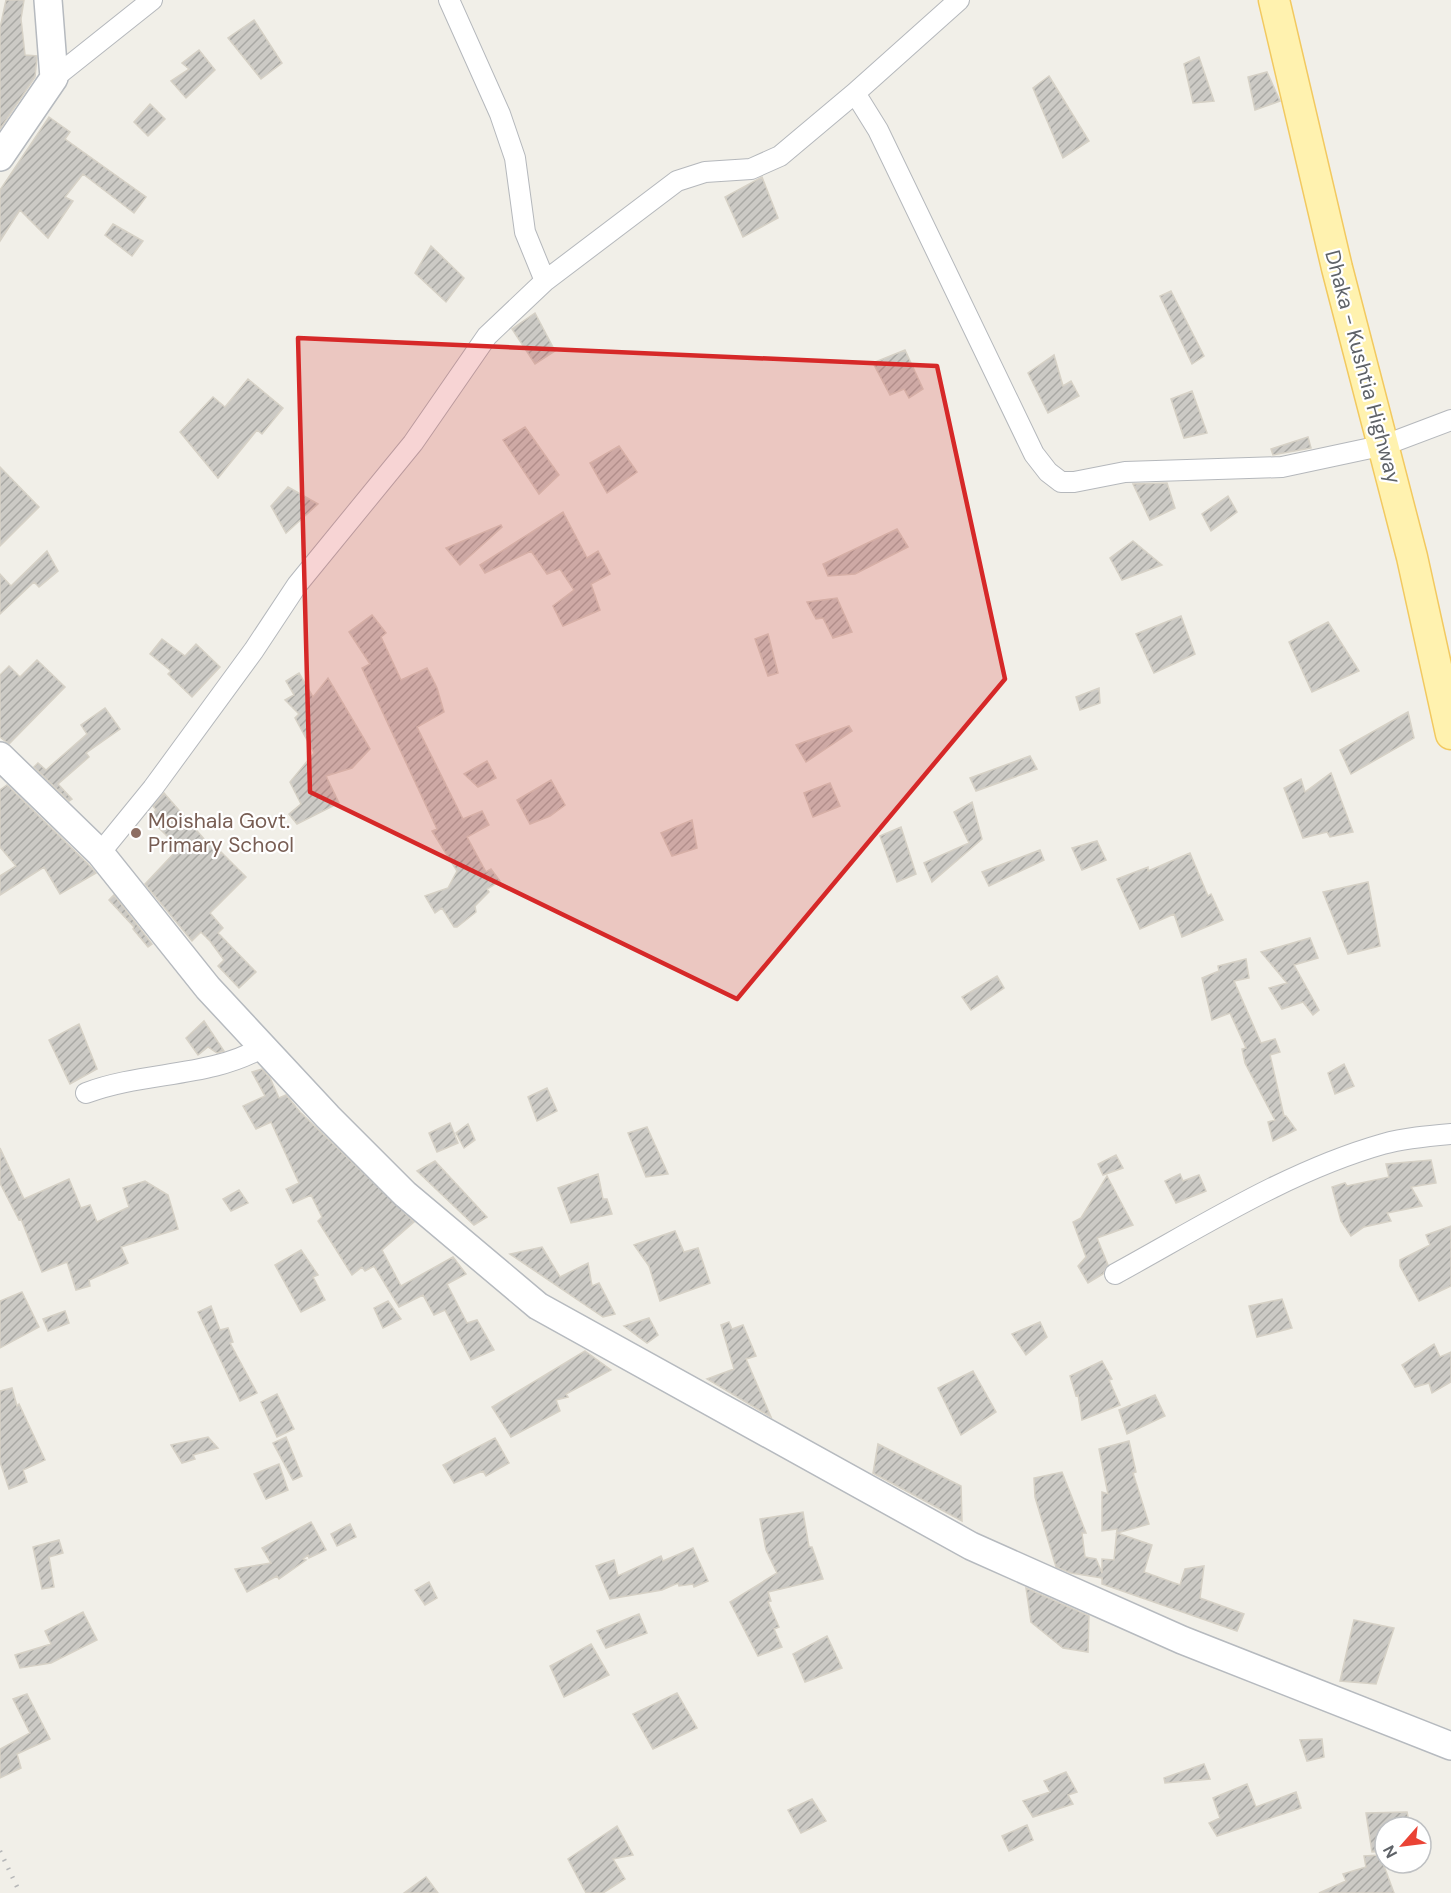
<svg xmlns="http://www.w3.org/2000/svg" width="1451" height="1893" font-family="'DM Sans',sans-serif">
<defs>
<pattern id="building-hatch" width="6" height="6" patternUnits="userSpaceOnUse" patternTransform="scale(1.5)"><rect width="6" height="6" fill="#cccac5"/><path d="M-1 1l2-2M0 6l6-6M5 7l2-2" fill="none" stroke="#a9a8a4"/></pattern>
</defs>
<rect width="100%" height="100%" fill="#f1efe8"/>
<path fill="url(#building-hatch)" stroke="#d6d1c6" stroke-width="1.5" d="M6,0H24L21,19L25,55L37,56L35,77L0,129V28Z
M254,20L282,63L261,79L228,38Z
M199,50L215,70L186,98L171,81L189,69L182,63Z
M1199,57L1214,101L1193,103L1184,64Z
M1267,72L1280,101L1255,110L1248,77Z
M1049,76L1089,141L1063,158L1033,88Z
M150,104L165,119L148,136L134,122Z
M49,117L70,132L65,139L146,197L134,213L83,174L65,197L73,201L48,238L20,210L0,241V190Z
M762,177L778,218L743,237L725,197Z
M113,224L143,241L132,256L105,235Z
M431,246L464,278L446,302L415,273Z
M1171,291L1204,356L1192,364L1160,296Z
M535,313L555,351L535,364L512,329Z
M905,350L923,389L909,398L904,389L890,395L873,363Z
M1054,355L1063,386L1071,381L1079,396L1048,413L1028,373Z
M248,379L283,408L262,434L257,430L218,478L180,432L213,397L225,407Z
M1192,391L1207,433L1184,438L1171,399Z
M525,427L559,475L539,494L503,440Z
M1308,437L1311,448L1273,455L1271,449Z
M619,446L637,472L607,493L590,463Z
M0,467L39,507L0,546Z
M1167,483L1175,508L1150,520L1133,484Z
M288,487L318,504L286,533L271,506Z
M1228,496L1237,512L1211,531L1202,514Z
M563,512L587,558L598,551L610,574L591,584L600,610L563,626L553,606L574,590L560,569L547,574L531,551L485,573L480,565Z
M501,525L502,527L460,565L446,548Z
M897,529L908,547L855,574L828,576L823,564Z
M1133,541L1162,565L1122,580L1110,558Z
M47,551L58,571L39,587L34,582L0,614V574L11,586Z
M837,598L852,632L833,638L823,618L816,619L807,602Z
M372,615L386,633L381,637L401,680L427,668L437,688L444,712L417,727L463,819L482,811L489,825L467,837L486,872L491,869L500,881L487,889L489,892L475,906L476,912L457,927H454L442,908L435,913L425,896L448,888L457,871L432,831L437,829L362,668L370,664L349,632Z
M1181,616L1195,654L1154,673L1136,634Z
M1328,622L1359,671L1312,692L1289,642Z
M768,634L778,673L768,676L755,639Z
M162,639L185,656L196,644L220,667L192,697L168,674L171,671L150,654Z
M37,660L65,687L9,744L0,737V675L9,666L20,677Z
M299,673L313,697L328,678L370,749L352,768L326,776L339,803L297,824L289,814L301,804L290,782L314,753L295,718L299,714L285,700L294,695L286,681Z
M1099,688L1100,703L1080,710L1076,697Z
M105,708L120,729L86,753L89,757L58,784L72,799L69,801L34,767L38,763L46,770L87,734L81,725Z
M1408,712L1414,738L1351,774L1340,750Z
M849,726L852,731L806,762L796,745Z
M1030,756L1037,769L976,791L970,778Z
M487,761L496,778L478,787L464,774Z
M1331,773L1353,832L1330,837L1327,832L1303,838L1284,788L1301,779L1305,792Z
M551,780L565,805L550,816L530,824L517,800Z
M830,783L840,806L813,817L804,793Z
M7,785L88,864L96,873L60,894L44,867L0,895V876L16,866L0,847V790Z
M164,793L218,855L221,852L246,877L210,913L223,928L218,933L256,972L239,988L218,966L224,960L210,941L201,932L192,941L145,884L179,848L149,818L156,810L153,806Z
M972,802L982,839L932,882L924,863L969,843L954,812Z
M692,820L697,848L672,856L661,833Z
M901,827L916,874L897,882L880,836Z
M1097,841L1106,860L1082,870L1072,848Z
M1040,850L1044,860L989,886L982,872Z
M1190,853L1208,896L1211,894L1223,920L1182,937L1174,914L1140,929L1117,879L1148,867V871Z
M1368,882L1380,946L1348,954L1323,892Z
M114,895L152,944L148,947L133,929L134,927L109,900Z
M1310,938L1318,958L1294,965L1319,1010L1313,1015L1303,1002L1282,1009L1269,988L1287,983L1261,952Z
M1246,959L1249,978L1234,981L1261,1043L1275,1039L1280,1052L1270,1055L1284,1116H1286L1296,1130L1273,1141L1268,1122L1275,1120L1245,1063L1242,1049L1246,1048L1230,1013L1212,1020L1202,978L1219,971L1218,966Z
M997,976L1004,988L971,1010L962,997Z
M204,1021L224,1051L217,1053L208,1047L198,1055L186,1038Z
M79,1024L97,1069L70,1084L49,1040Z
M1344,1064L1354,1086L1335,1094L1328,1073Z
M262,1069L270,1078L279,1098L286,1095L300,1112L414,1222L382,1250L401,1286L453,1257L466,1274L447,1284L467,1323L477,1320L494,1350L471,1360L445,1310L434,1315L423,1295L399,1307L374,1266L365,1271L362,1267L352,1275L318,1221L322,1217L311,1195L293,1203L286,1189L299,1183L271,1122L256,1129L243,1106L265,1096L252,1072Z
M547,1088L557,1111L537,1121L528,1097Z
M450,1123L458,1143L437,1152L429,1133Z
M468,1124L475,1140L464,1148L456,1133Z
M647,1127L668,1174L646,1177L628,1133Z
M0,1148L24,1199L69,1179L81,1208L90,1205L97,1222L129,1207L123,1188L145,1181L168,1195L178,1229L121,1247L128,1263L89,1280L90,1286L76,1290L67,1262L42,1272L21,1219L19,1220L0,1183Z
M1116,1155L1123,1168L1103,1175L1098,1164Z
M1431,1160L1436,1183L1411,1187L1422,1206L1387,1213L1391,1221L1364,1227L1351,1236L1341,1221L1332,1187L1345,1183L1347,1186L1389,1177L1386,1164Z
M435,1161L487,1217L474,1225L417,1171Z
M598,1174L603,1199H607L612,1214L571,1223L558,1188Z
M1180,1174L1183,1181L1199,1175L1206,1191L1176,1203L1165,1181Z
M1107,1176L1133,1225L1097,1238L1108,1265L1103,1274L1088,1283L1078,1266L1086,1257L1073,1222L1081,1218Z
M239,1190L248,1203L231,1211L223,1199Z
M1451,1226V1286L1419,1301L1400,1266V1260L1430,1245L1426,1235Z
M675,1231L684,1252L698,1248L710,1283L660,1301L649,1266L634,1245Z
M542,1247L560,1277L588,1263L592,1286L599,1283L615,1314L603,1317L510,1254Z
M301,1250L318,1275L313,1277L325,1300L301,1312L275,1265Z
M22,1292L39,1327L0,1348V1301Z
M1282,1299L1292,1328L1257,1337L1249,1306Z
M388,1301L401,1319L383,1328L374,1308Z
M211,1306L220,1330L228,1328L233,1342L230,1343L257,1393L240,1401L198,1312Z
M65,1311L69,1323L48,1331L43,1319Z
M649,1318L658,1335L647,1343L624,1326Z
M729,1322L732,1329L743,1325L756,1356L746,1359L771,1417L707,1379L734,1369L721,1325Z
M1040,1322L1047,1337L1026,1355L1012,1334Z
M1434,1344L1440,1357L1451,1352V1382L1432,1393L1429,1383L1415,1387L1402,1365Z
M585,1351L611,1370L566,1394L568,1397L556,1400L560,1411L511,1437L492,1407Z
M1102,1361L1112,1379L1109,1380L1120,1405L1082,1420L1078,1395L1076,1396L1070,1376Z
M973,1371L996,1412L961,1435L938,1388Z
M12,1388L17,1406L19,1404L45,1460L23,1470L27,1482L9,1489L0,1462V1391Z
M277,1394L294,1429L277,1437L261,1402Z
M1155,1395L1165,1416L1127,1434L1119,1410Z
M208,1437L218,1448L193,1455L195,1459L182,1463L171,1445Z
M286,1437L302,1476L293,1480L273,1443Z
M495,1438L509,1463L486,1476L483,1471L454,1483L443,1465Z
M1129,1441L1136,1472L1133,1473L1149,1524L1117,1533L1152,1545L1144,1572L1180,1585L1185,1569L1204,1566L1200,1598L1244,1614L1237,1631L1102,1584V1578L1071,1573L1056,1567L1035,1497L1034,1478L1062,1472L1086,1533H1082L1085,1557L1096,1559L1102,1573V1559L1114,1560L1117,1529L1102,1531V1492L1108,1494L1099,1449Z
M878,1444L961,1486L962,1521L873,1473Z
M279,1464L288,1490L266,1499L254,1474Z
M803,1512L809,1547H812L823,1579L768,1592L771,1601L768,1602L779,1627L774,1629L782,1647L758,1656L730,1602L777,1573L766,1550L760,1519Z
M311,1522L326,1550L309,1558L308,1555L303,1559L306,1560L279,1579L277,1576L247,1592L235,1569L271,1563L262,1548Z
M350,1524L356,1537L337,1546L331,1534Z
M59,1540L63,1553L49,1557L54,1587L42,1589L33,1547Z
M693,1548L708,1581L694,1587L693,1584L679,1586L678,1583L662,1590L610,1599L596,1566L614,1560L618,1576L661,1556L663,1561Z
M429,1582L437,1598L425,1605L415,1590Z
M1026,1588L1089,1616L1088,1652L1063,1648L1031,1622Z
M83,1612L97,1640L51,1663L20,1668L15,1655L51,1644L45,1631Z
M639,1614L647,1633L606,1648L597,1631Z
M1354,1620L1394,1628L1376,1684L1340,1681Z
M827,1636L842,1668L805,1682L793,1654Z
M591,1644L609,1675L564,1697L550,1666Z
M677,1693L697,1728L653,1749L633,1714Z
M27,1694L50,1739L17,1754L21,1768L0,1778V1749L30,1733L13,1699Z
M1322,1739L1324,1757L1307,1761L1300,1740Z
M1204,1764L1210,1779L1165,1783L1164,1778Z
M1066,1772L1077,1792L1068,1795L1073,1804L1033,1817L1023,1801L1050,1792L1044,1781Z
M1247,1784L1256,1807L1296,1792L1301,1808L1217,1836L1209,1823L1220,1818L1213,1798Z
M812,1799L826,1821L801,1833L788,1810Z
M1407,1812L1410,1827H1385V1851L1372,1852L1366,1813Z
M1027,1825L1033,1840L1009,1851L1002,1836Z
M617,1826L633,1855L613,1859L625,1879L603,1893H586L568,1859Z
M1380,1855L1394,1893H1319L1346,1881L1343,1874L1366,1867L1364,1856Z
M426,1877L438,1893H404Z"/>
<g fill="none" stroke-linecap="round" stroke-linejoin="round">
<g stroke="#b5b8bc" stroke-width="22">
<path id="street" d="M449,0L500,114L515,158L525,232L545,281
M959,0L855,93L878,130L1034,454L1048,472L1061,482H1074L1125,472L1282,467L1385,445L1451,420
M54,78L152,0
M100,853L153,788L254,650L297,585L413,443L487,336L545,281L677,181L705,172L751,169L780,156L855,93
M86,1093C144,1071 210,1078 263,1047
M1115,1274C1201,1227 1288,1171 1383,1144C1405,1138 1428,1136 1451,1134"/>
</g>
<g stroke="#b6babf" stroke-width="30">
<path id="secondary" d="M0,157L54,78L48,0
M0,756L100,853L208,988L328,1117L405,1194L538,1306L971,1546L1182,1640L1451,1746"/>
</g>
<g stroke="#f2c960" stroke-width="33">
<path id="primary" d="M1274,0L1337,268L1412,557L1451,734"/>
</g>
<use href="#street" stroke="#fff" stroke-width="20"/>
<use href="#secondary" stroke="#fff" stroke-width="27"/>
<use href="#primary" stroke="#fff2af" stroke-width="30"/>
<path stroke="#b6b7b8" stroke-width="4.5" stroke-dasharray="1.5 8" stroke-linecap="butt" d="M0,1851L20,1893"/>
</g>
<path fill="#d62828" fill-opacity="0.2" stroke="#d62828" stroke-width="4.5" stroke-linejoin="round" d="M298,338L937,366L1005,679L737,999L310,792Z"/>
<circle fill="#8d6e63" stroke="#fff" stroke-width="2" cx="136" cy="833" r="6"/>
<g text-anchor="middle" stroke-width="4.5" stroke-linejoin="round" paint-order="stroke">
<g font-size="21" fill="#5f6368" stroke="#fff">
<text transform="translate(1363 367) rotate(75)" y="7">Dhaka - Kushtia Highway</text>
</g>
<g font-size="21" fill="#785e54" stroke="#fff" text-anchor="start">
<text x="148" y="828">Moishala Govt.<tspan x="148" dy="24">Primary School</tspan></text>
</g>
</g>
<g transform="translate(1403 1845) rotate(242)"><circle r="28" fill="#ffffff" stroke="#bfc1c3" stroke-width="1.5"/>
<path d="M0-4.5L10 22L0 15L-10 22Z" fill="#ea4335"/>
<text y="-9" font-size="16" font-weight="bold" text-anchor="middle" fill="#5f6368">N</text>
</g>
</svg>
